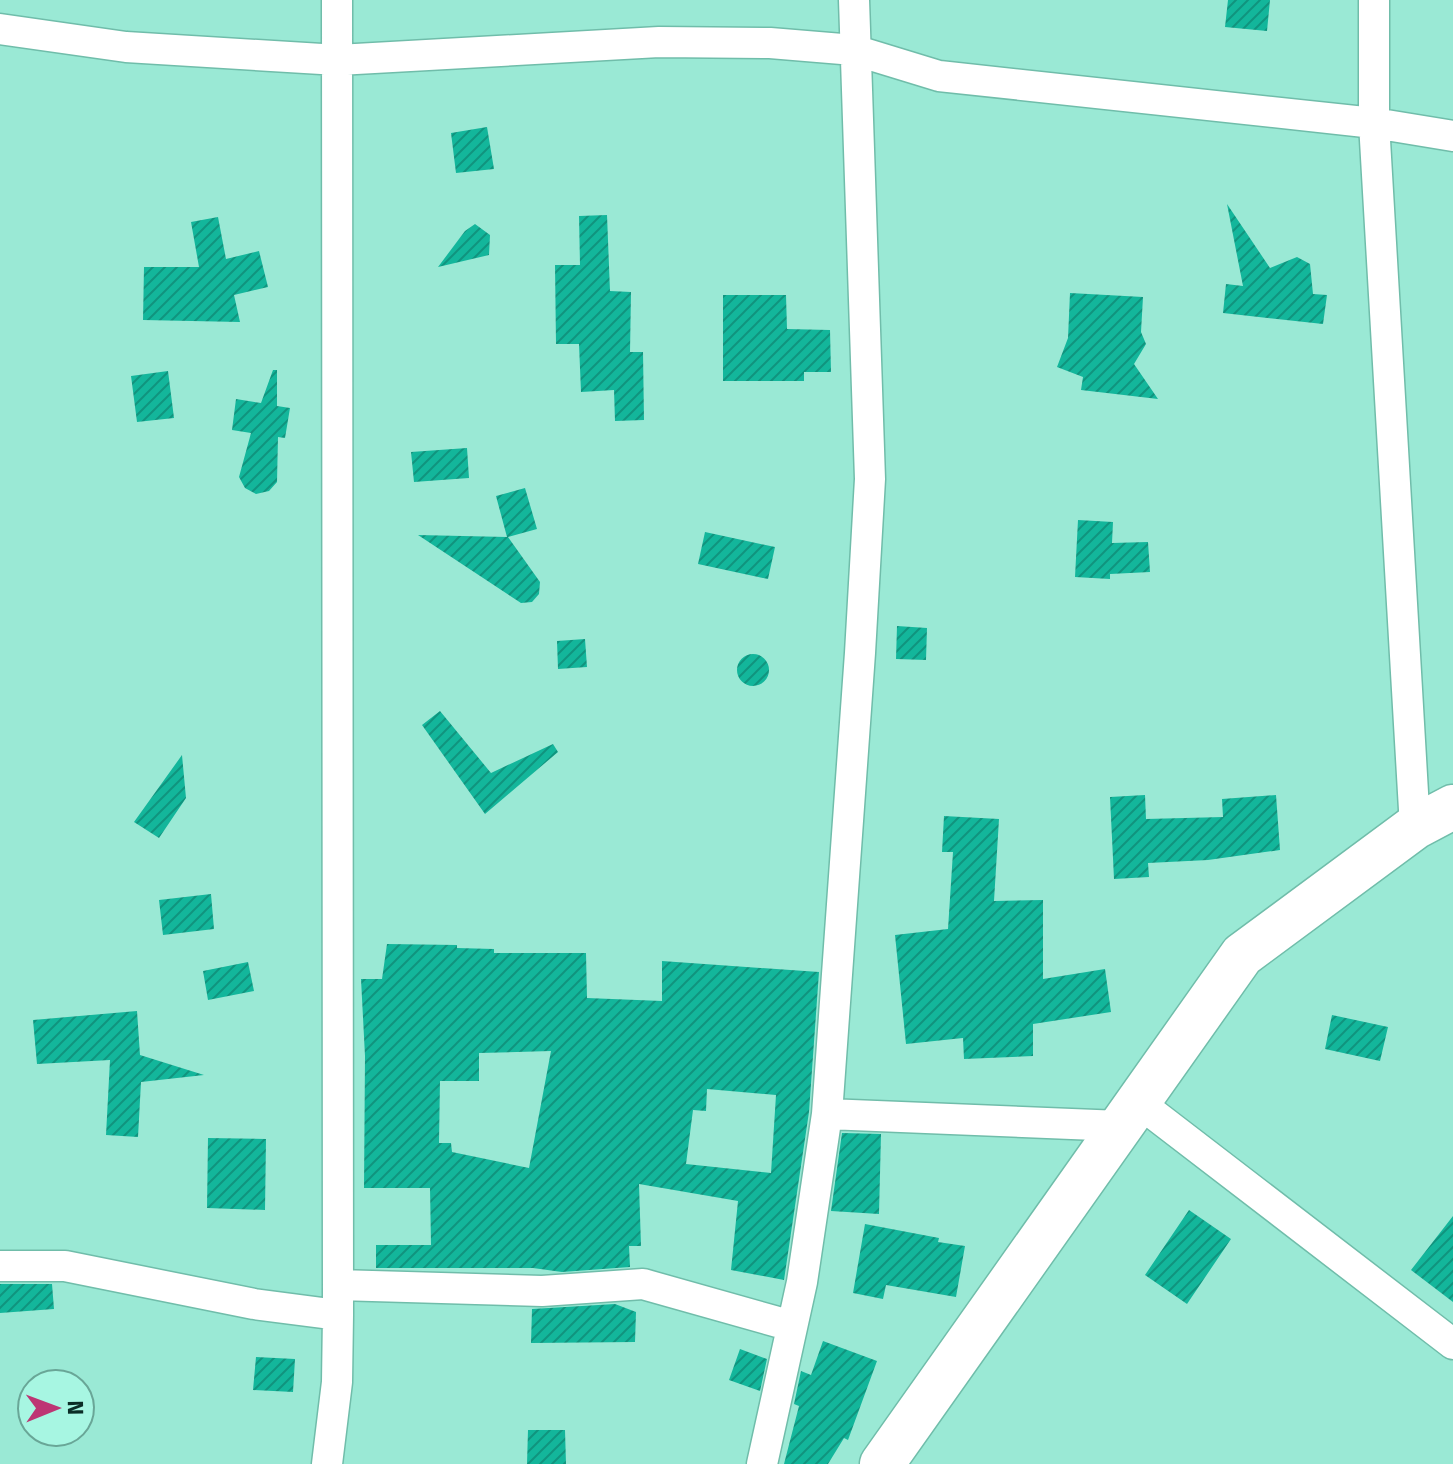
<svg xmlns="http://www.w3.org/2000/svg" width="1453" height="1464" font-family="'Fira Sans',sans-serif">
<defs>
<pattern id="building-hatch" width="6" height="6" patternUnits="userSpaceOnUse" patternTransform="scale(2)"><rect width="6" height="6" fill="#13b69b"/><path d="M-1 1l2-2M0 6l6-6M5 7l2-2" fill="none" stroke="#10947e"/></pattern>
</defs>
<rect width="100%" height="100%" fill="#9ae9d5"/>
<path fill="url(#building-hatch)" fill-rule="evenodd" d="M1228,0H1270L1267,31L1225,27Z
M487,127L494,169L456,173L451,133Z
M1227,204L1270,268L1297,257L1310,264L1313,294L1327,295L1323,324L1223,313L1226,284L1243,286Z
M607,215L610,291L631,292L630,352H643L644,420L615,421L614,390L581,392L579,344H556L555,265H580L579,216Z
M218,217L226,259L259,251L268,287L234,295L240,322L143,320L144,267H199L191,222Z
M475,224L490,235L489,255L438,267L465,231Z
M1070,293L1143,297L1141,332L1146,344L1134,364L1158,399L1081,390L1083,377L1057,367L1068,338Z
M723,295H786L787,329L830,330L831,372H804V381H723Z
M273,370H277V406L290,408L285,438L278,437L277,482L269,491L256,494L245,488L239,477L251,433L232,430L236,399L261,403Z
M168,371L174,418L137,422L131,376Z
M467,448L469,478L414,482L411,452Z
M525,488L537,529L508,537L540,582L539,594L532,602L521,603L418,535L507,537L496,496Z
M1078,520L1113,522L1112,543L1148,542L1150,572L1110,574V579L1075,577Z
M705,532L775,547L768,579L698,564Z
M897,626L927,628L926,660L896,659Z
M585,639L587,667L558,669L557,641Z
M737 670a16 16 0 1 1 32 0a16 16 0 1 1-32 0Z
M440,711L491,773L553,744L558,752L485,814L422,725Z
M182,755L186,798L159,838L134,822Z
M1145,795L1146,819L1223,817L1222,799L1276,795L1280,850L1208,860L1148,863L1149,877L1114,879L1110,797Z
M944,816L999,819L994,901L1043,900V979L1105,969L1111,1012L1033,1024V1056L964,1059L963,1038L906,1044L895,935L948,929L953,852H942Z
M211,894L214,929L163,935L159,900Z
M387,944L457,945V948L494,949V953H586L587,998L662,1001V961L819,972L809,1112L784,1280L731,1270L738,1201L639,1184L641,1246H629L630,1267L562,1272L533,1268H376V1245H431L430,1188H364L365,1056L361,979H382ZM551,1051L529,1168L452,1152L451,1143H439L440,1081H479V1053ZM707,1089L776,1095L771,1173L686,1164L693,1110L706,1111Z
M248,962L254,991L208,1000L203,971Z
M137,1011L140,1055L204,1075L141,1082L138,1137L106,1135L110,1060L37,1064L33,1020Z
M1332,1015L1388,1027L1380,1061L1325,1049Z
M842,1133L881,1134L879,1214L831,1211Z
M208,1138L266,1139L265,1210L207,1208Z
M1189,1210L1231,1239L1187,1304L1145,1275Z
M1453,1216V1302L1411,1270Z
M865,1224L939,1238L938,1242L965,1246L956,1297L886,1285L883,1299L853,1293Z
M0,1284H52L54,1309L0,1313Z
M615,1304L636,1312L635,1342L531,1343L532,1309Z
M823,1341L877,1361L848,1440L844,1438L828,1464H784L799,1406L794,1404L801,1371L811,1375Z
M740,1349L767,1359L760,1391L729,1380Z
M256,1357L295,1359L293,1392L253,1390Z
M528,1430H565L566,1464H527Z"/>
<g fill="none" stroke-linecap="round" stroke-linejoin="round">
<g stroke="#70bdaa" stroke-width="33">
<path id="minor" d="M1374,0V123L1415,827
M0,29L126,47L338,60L659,42L770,43L854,50L939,76L1374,123L1453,136
M1138,1102L1453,1344
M827,1114L1121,1126
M0,1266H65L254,1304L338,1315
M338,1285L542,1291L643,1284L792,1326
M327,1464L337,1382L338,1315L337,0
M762,1464L802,1282L827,1114L860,653L870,479L854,0"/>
</g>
<g stroke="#70bdaa" stroke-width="47">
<path id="secondary" d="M882,1464L1242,955L1415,827L1453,807"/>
</g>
<use href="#minor" stroke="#fff" stroke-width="30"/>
<use href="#secondary" stroke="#fff" stroke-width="44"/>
</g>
<g transform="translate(56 1408) rotate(89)"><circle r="38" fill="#a7f6e2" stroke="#69a697" stroke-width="2"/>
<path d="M0-6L14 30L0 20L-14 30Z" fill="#bd3574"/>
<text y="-12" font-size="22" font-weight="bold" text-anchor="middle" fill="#0b2d26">N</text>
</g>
</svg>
